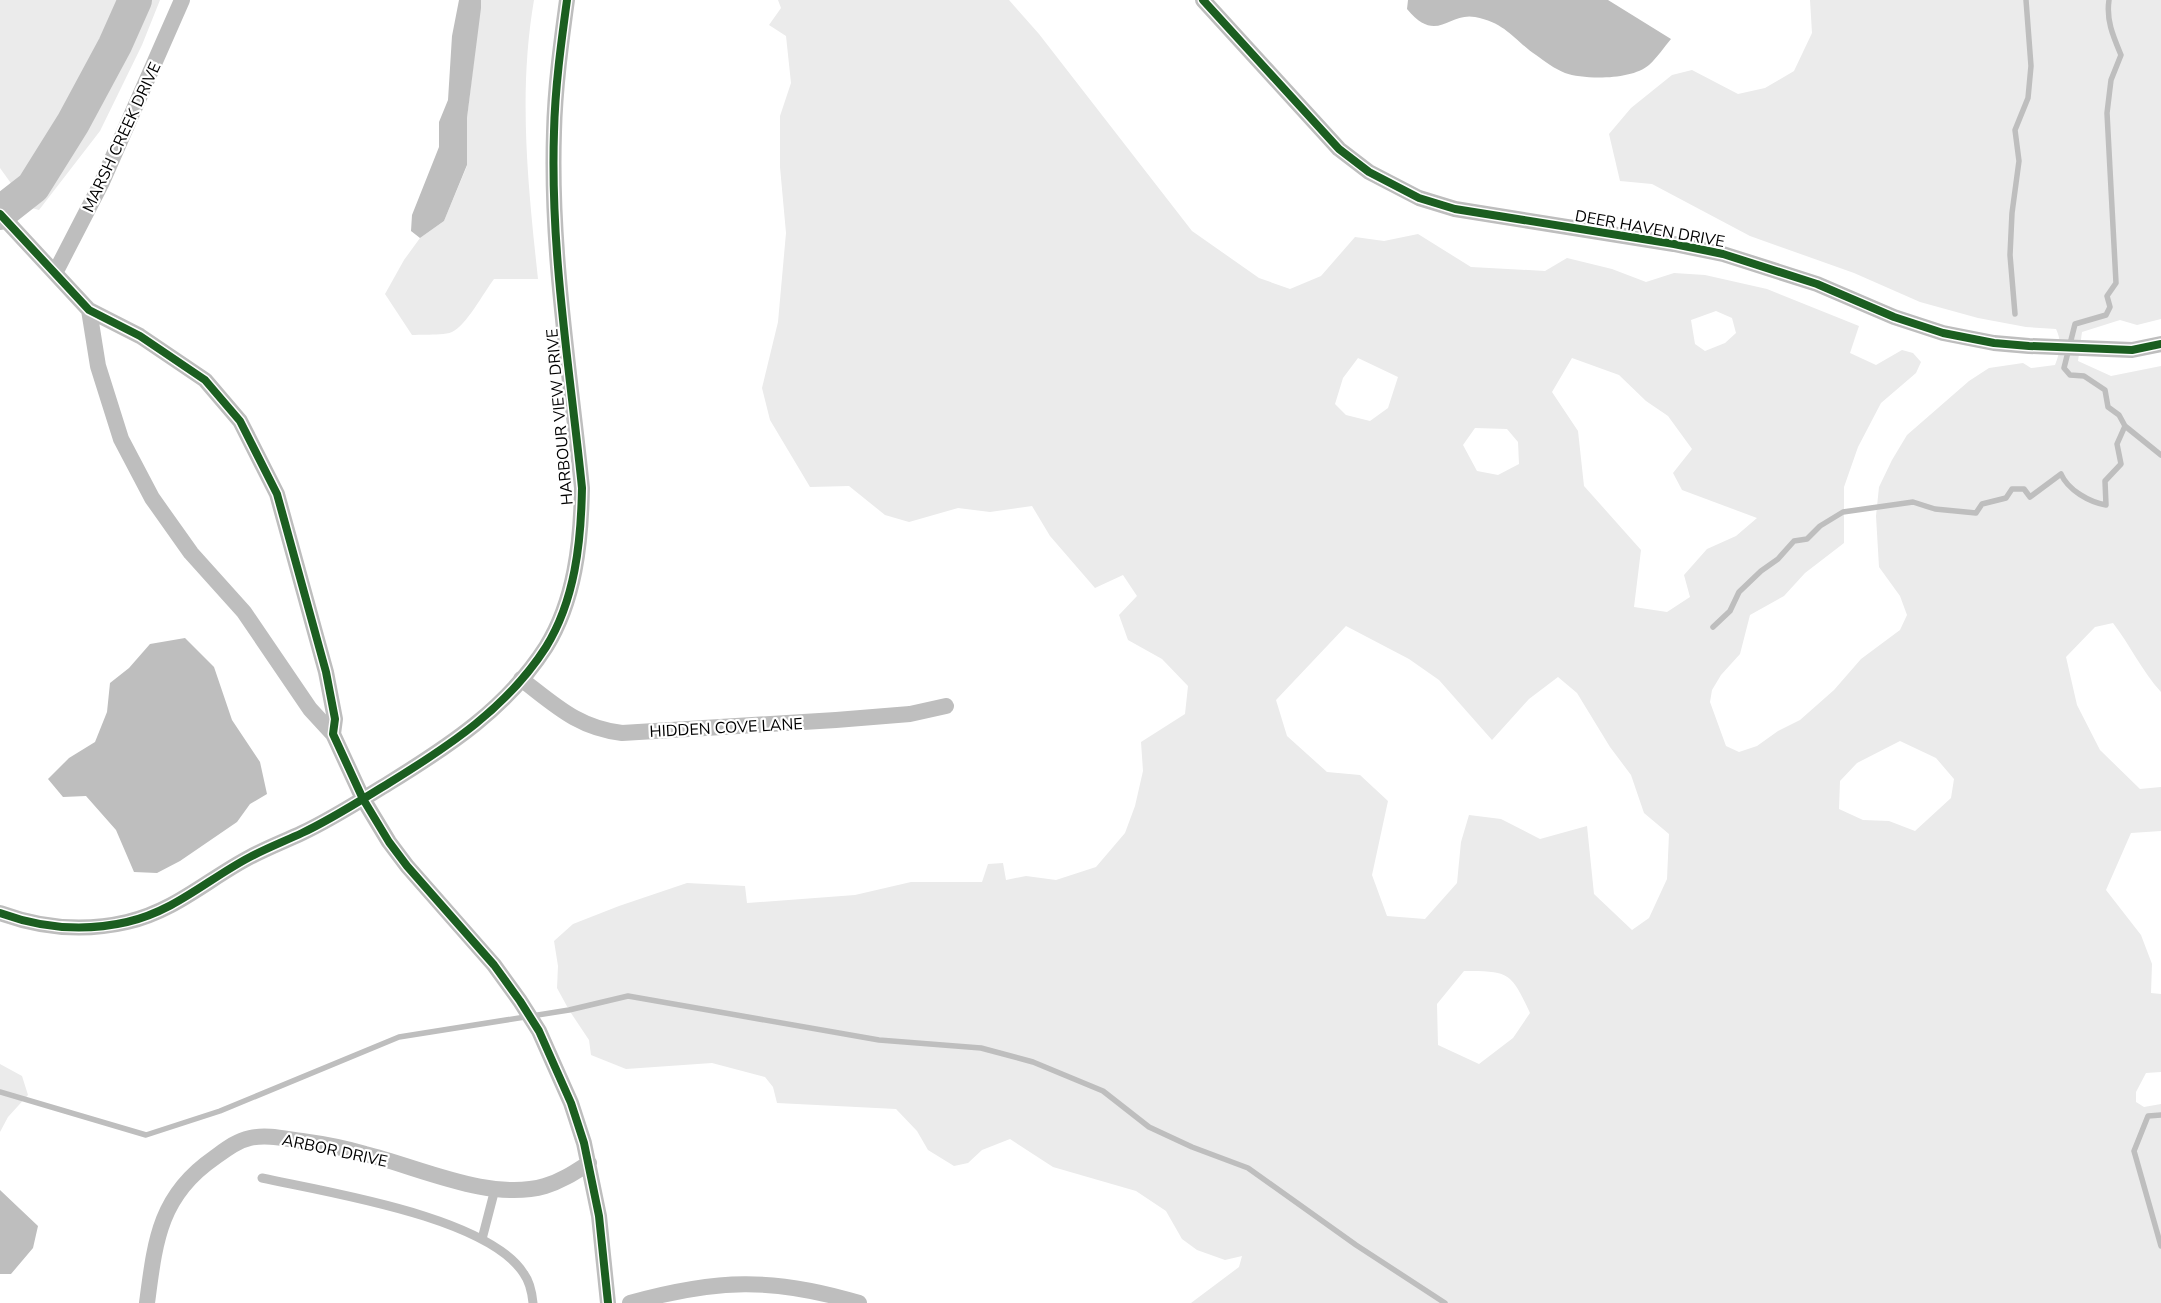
<svg xmlns="http://www.w3.org/2000/svg" width="2161" height="1303" font-family="'Nunito Sans',sans-serif">
<rect width="100%" height="100%" fill="#fff"/>
<path fill="#ebebeb" fill-rule="evenodd" d="M0,0H160L142,45L100,131L39,210L28,207L0,168Z
M481,0H534C518,93 528,186 538,279H494C484,292 466,326 452,332C442,336 424,334 412,335L385,294L404,260L420,238L444,221L467,166V118Z
M778,0H1009L1039,34L1192,231L1259,278L1290,289L1321,276L1355,237L1384,241L1418,234L1471,267L1545,271L1567,258L1612,269L1646,282L1674,273L1705,275L1767,289L1859,326L1850,353L1876,365L1902,350L1913,353L1921,362L1916,373L1881,403L1858,447L1844,487V543L1805,573L1784,596L1750,615L1740,654L1721,675L1712,690L1710,702L1726,746L1739,752L1757,746L1778,731L1800,720L1834,690L1861,659L1900,630L1907,615L1900,596L1879,567L1876,516L1879,487L1892,460L1907,435L1969,381L1989,368L2023,363L2031,368L2055,365C2060,353 2062,341 2056,329L2026,327L1978,318L1920,302L1854,273L1750,236L1652,184L1620,181L1609,134L1631,108L1672,75L1692,70L1738,94L1765,88L1794,71L1812,33L1810,0H2161V319L2137,325L2120,320L2082,332L2078,361L2111,376L2161,366V692C2142,671 2130,645 2113,623L2095,627L2066,657L2077,705L2100,750L2140,789L2161,787V831L2131,833L2106,890L2141,935L2152,964L2151,993L2161,994V1072L2146,1073L2136,1092V1102L2144,1107L2161,1104V1303H1191L1239,1267L1242,1256L1225,1260L1197,1250L1182,1239L1166,1211L1136,1191L1053,1167L1010,1139L982,1150L968,1163L954,1166L928,1150L917,1131L896,1109L777,1103L773,1087L765,1077L712,1063L626,1069L591,1055L589,1040L569,1010L557,988L558,966L554,941L573,924L619,906L687,883L745,886L747,903L855,895L911,882H982L988,864L1003,863L1006,880L1026,876L1056,880L1096,867L1125,833L1135,806L1143,771L1141,742L1185,714L1188,686L1162,659L1128,640L1119,615L1137,596L1123,575L1095,588L1050,536L1032,506L990,512L958,508L909,522L885,515L849,486L810,487L770,420L762,388L778,322L786,233L780,167V116L791,83L786,36L769,25L781,8ZM1716,311L1732,318L1736,333L1725,343L1705,351L1695,344L1691,320ZM1358,358L1398,377L1388,408L1370,421L1346,415L1335,404L1343,378ZM1572,358L1619,375L1646,401L1668,416L1692,449L1673,473L1682,490L1757,518L1736,536L1707,549L1684,575L1690,597L1667,612L1634,607L1641,550L1584,486L1578,431L1552,392ZM1475,428L1507,429L1518,442L1519,464L1498,475L1477,471L1463,445ZM1346,626L1409,659L1439,680L1492,740L1529,699L1558,677L1577,693L1610,747L1631,775L1644,813L1669,834L1667,879L1649,918L1632,930L1594,894L1587,826L1540,839L1501,819L1469,815L1461,842L1457,883L1425,919L1387,916L1372,875L1388,801L1360,775L1327,772L1287,736L1276,700ZM1900,741L1936,758L1954,779L1951,798L1915,831L1889,821L1863,820L1839,809L1840,781L1857,763ZM1464,971C1509,971 1511,972 1530,1013L1513,1038L1479,1064L1438,1045L1437,1004Z
M0,1064L22,1076L28,1095L8,1117L0,1132Z"/>
<path fill="#bebebe" d="M459,0H481V8L467,118V165L444,221L420,238L411,231L412,215L439,147V122L448,100L452,36Z
M1408,0H1608L1671,39C1664,47 1657,58 1649,65C1632,80 1585,80 1565,73C1555,69 1544,61 1536,55C1513,39 1506,23 1475,17C1448,12 1437,45 1407,9Z
M185,638L214,667L232,720L260,762L267,794L250,804L237,822L180,861L157,873L134,872L116,830L86,796L63,797L48,779L69,758L95,742L107,712L110,683L129,668L150,644Z
M0,1190L38,1226L33,1248L11,1274H0Z"/>
<g fill="none" stroke-linecap="round" stroke-linejoin="round">
<path stroke="#bebebe" stroke-width="5.5" d="M2109,0C2106,20 2113,36 2121,55L2111,80L2107,113L2116,283L2107,296L2110,307L2106,315L2075,324L2064,368L2070,375L2084,376L2105,390L2108,407L2119,415L2125,426L2161,455
M2015,314L2010,255L2012,213L2019,161L2015,130L2028,98L2031,66L2026,0
M1713,627L1730,611L1739,592L1761,571L1778,559L1794,541L1807,539L1820,526L1843,512L1913,502L1935,509L1976,513L1982,504L2006,498L2012,489H2024L2030,497L2061,474C2068,490 2089,502 2106,505L2105,481L2121,464L2117,444L2125,426
M0,1092L146,1135L220,1111L399,1037L569,1010L628,996L879,1040L981,1048L1033,1062L1103,1091L1149,1127L1192,1147L1248,1168L1356,1245L1445,1303
M2161,1115L2148,1116L2134,1151L2161,1246"/>
<path stroke="#bebebe" stroke-width="34" d="M0,213L33,187L73,123L115,45L135,0"/>
<path stroke="#bebebe" stroke-width="9" d="M262,1178C326,1192 489,1217 524,1274C530,1282 532,1293 533,1303
M482,1239L495,1189"/>
<path stroke="#bebebe" stroke-width="16" d="M1203,0L1339,149L1369,172L1419,198L1455,209L1674,244L1723,254L1817,284L1894,317L1943,333L1994,343L2029,346L2132,350L2161,344
M0,214L89,310L140,336L205,380L240,421L277,494L326,672L335,719L333,734L363,799L389,842L407,866L494,965L520,1001L539,1031L571,1103L584,1143L599,1216L608,1303
M55,273L102,182L182,0
M89,310L98,366L121,439L152,498L191,553L244,612L310,709L333,734
M521,679C555,705 578,728 622,733L836,720L910,714L946,706
M0,913C41,928 84,932 127,922C175,911 208,879 250,857C267,848 285,841 302,833C332,819 361,800 389,783C449,746 507,708 546,647C575,600 581,543 582,488C570,370 550,251 554,132C555,88 561,44 567,0
M147,1303C155,1242 159,1196 214,1158C225,1150 236,1141 250,1138C267,1134 286,1139 302,1141C324,1144 345,1148 365,1154C419,1167 490,1202 545,1186C562,1181 575,1172 589,1163
M630,1303C716,1279 773,1277 859,1303"/>
<g stroke="#fff" stroke-width="11">
<path id="cycleway" d="M1203,0L1339,149L1369,172L1419,198L1455,209L1674,244L1723,254L1817,284L1894,317L1943,333L1994,343L2029,346L2132,350L2161,344
M0,214L89,310L140,336L205,380L240,421L277,494L326,672L335,719L333,734L363,799L389,842L407,866L494,965L520,1001L539,1031L571,1103L584,1143L599,1216L608,1303
M0,913C41,928 84,932 127,922C175,911 208,879 250,857C267,848 285,841 302,833C332,819 361,800 389,783C449,746 507,708 546,647C575,600 581,543 582,488C570,370 550,251 554,132C555,88 561,44 567,0"/>
</g>
<use href="#cycleway" stroke="#1b5e20" stroke-width="8"/>
</g>
<g text-anchor="middle" stroke-width="4.5" stroke-linejoin="round" paint-order="stroke">
<g font-size="16" fill="#000" stroke="#fff">
<text transform="translate(121 137) rotate(-65)" y="6">MARSH CREEK DRIVE</text>
<text transform="translate(1650 228) rotate(10)" y="6">DEER HAVEN DRIVE</text>
<text transform="translate(559 417) rotate(-95)" y="6">HARBOUR VIEW DRIVE</text>
<text transform="translate(726 727) rotate(-3)" y="6">HIDDEN COVE LANE</text>
<text transform="translate(335 1150) rotate(12)" y="6">ARBOR DRIVE</text>
</g>
</g>
</svg>
